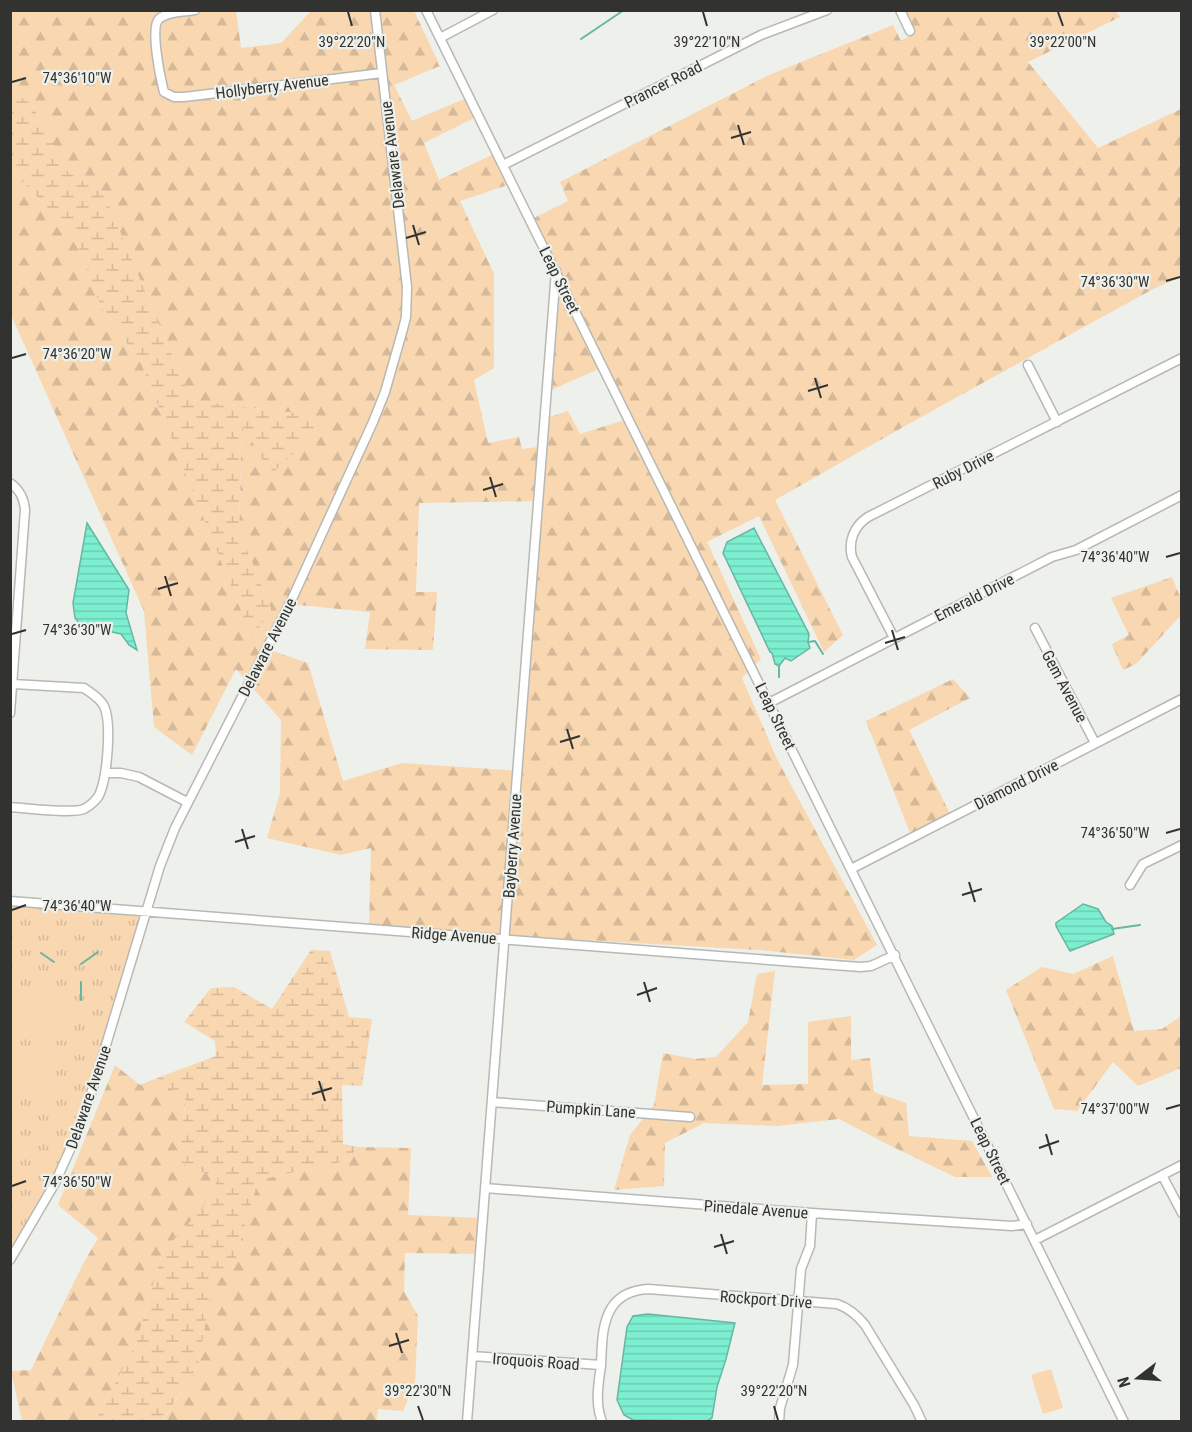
<svg xmlns="http://www.w3.org/2000/svg" width="1192" height="1432" font-family="'Roboto Condensed',sans-serif">
<defs>
<pattern id="grass-tufts" width="24" height="20" patternUnits="userSpaceOnUse" patternTransform="scale(1.5)"><rect width="24" height="20" fill="#f8d7b1"/><path d="M3 7l-1-3M5 7V3M7 7l1-3M15 17l-1-3M17 17v-4M19 17l1-3" fill="none" stroke="#d5b999"/></pattern>
<pattern id="forest-firs" width="22" height="20" patternUnits="userSpaceOnUse" patternTransform="scale(1.5)"><rect width="22" height="20" fill="#f8d7b1"/><path d="M5 1l3.5 6h-7zM16 11l3.5 6h-7z" fill="#d5b999"/></pattern>
<pattern id="wetland-marsh" width="20" height="14" patternUnits="userSpaceOnUse" patternTransform="scale(1.5)"><rect width="20" height="14" fill="#f8d7b1"/><path d="M1 5h8M5 5V1M11 12h8M15 12V8" fill="none" stroke="#d5b999"/></pattern>
<pattern id="water-rules" width="6" height="5" patternUnits="userSpaceOnUse" patternTransform="scale(1.5)"><rect width="6" height="5" fill="#7defd1"/><path d="M0 2.5h6" fill="none" stroke="#6ccdb4"/></pattern>
</defs>
<rect width="100%" height="100%" fill="#eef0eb"/>
<path fill="url(#grass-tufts)" d="M11,901L146,912L77,1134L11,1261Z"/>
<path fill="url(#forest-firs)" fill-rule="evenodd" d="M11,11H236L241,48L281,43L311,11H414L440,66L394,85L412,121L469,97L480,115L424,143L439,180L498,152L514,183L460,201L494,274V368L474,380L488,443L519,437L522,449L546,446L544,419L568,411L580,434L631,418L605,366L547,392L556,267L532,219L568,201L560,182L769,75L893,25L901,41L914,33L903,11H1116L1120,17L1028,62L1098,148L1181,109V277L1153,289L912,422L775,500L843,635L824,652L759,516L707,542L761,659L742,678L777,759L877,945L854,960L759,950L369,928L371,848L341,855L267,838L280,793L281,720L236,669L192,755L154,727L144,611L11,315V170L74,235L101,307L141,363L252,637L271,609L239,530L242,423L316,433L310,415L191,400L104,194L68,172L31,103L11,92ZM541,501L521,771L402,763L343,781L308,663L267,649L289,604L370,612L365,649L433,650L437,592H416L419,503Z
M1172,577L1181,599V615L1136,664L1123,670L1112,644L1129,635L1111,598Z
M953,679L970,698L909,730L952,818L912,838L866,721Z
M1113,956L1134,1031L1162,1029L1181,1016V1068L1138,1086L1113,1062L1077,1111L1054,1109L1006,990L1042,967L1073,974Z
M775,971L762,1085L808,1084V1022L851,1016V1060L870,1058L874,1092L906,1103L909,1136L972,1141L992,1177H955L889,1145L839,1119L777,1126L704,1123L665,1143L664,1186L614,1190L630,1135L654,1105L663,1053L695,1059L716,1057L748,1022L757,974Z
M115,1065L140,1085L157,1078L186,1100L177,1161L218,1179L202,1209L162,1253L136,1344L95,1421H22L11,1371L31,1370L83,1264L98,1238L58,1205Z
M358,1147L411,1148L408,1215L484,1218L482,1254L405,1253L404,1291L418,1316L415,1382L403,1411L378,1409L376,1422H162L198,1367L212,1284L233,1268L258,1180L346,1161Z"/>
<path fill="url(#wetland-marsh)" d="M11,92L31,103L68,172L104,194L191,400L310,415L316,433L271,474L242,425L239,530L271,609L252,638L141,363L101,307L74,235L11,170Z
M311,950L330,951L349,1017L372,1019L362,1086L342,1085L343,1144L358,1147L346,1161L258,1180L233,1268L212,1284L198,1367L162,1421H95L136,1344L162,1253L202,1209L218,1179L177,1161L186,1100L157,1078L216,1056L215,1041L184,1022L211,988L234,987L272,1009Z"/>
<path fill="#f8d7b1" d="M11,990L71,994L67,1041L11,1037Z
M11,1048L54,1052L50,1098L11,1094Z
M1051,1369L1063,1408L1043,1414L1031,1375Z"/>
<path fill="url(#water-rules)" stroke="#66b7a1" stroke-width="1.5" d="M87,523L129,590L126,613L137,650L129,645L121,634L81,625L75,618L73,603Z
M754,528L809,634L808,642L810,648L791,661L785,658L779,666L775,664L772,653L770,652L723,553L727,542Z
M1083,904L1098,909L1106,922L1112,926L1114,934L1070,951L1056,926V923Z
M648,1314L735,1323L726,1359L717,1387L712,1418L707,1421L633,1420L624,1415L617,1400L627,1327L633,1316Z"/>
<g fill="none" stroke-linecap="round" stroke-linejoin="round">
<path stroke="#66b7a1" stroke-width="2" d="M581,39L624,10
M808,642L815,641L823,654
M779,677V666
M1112,929L1140,925
M41,953L54,962
M81,964L98,952
M81,982V1000"/>
<g stroke="#b7b9b4" stroke-width="11">
<path id="minor" d="M195,10C185,12 167,11 159,19C150,27 160,76 163,88L164,92L174,97H184L382,73
M426,10L1124,1422
M900,10L910,31
M440,38L493,10
M503,165L761,35L827,10
M1028,365L1057,422
M10,483C20,490 24,498 25,510L10,713
M1035,628L1095,743
M894,638L852,557C848,541 854,526 868,517L1182,358
M769,703L1052,557L1076,550L1182,495
M106,773H121L139,777L187,802
M10,807C26,808 72,814 84,809C90,806 98,799 100,793C107,776 112,723 104,706C100,698 91,693 84,688L13,684
M851,869L1182,699
M1130,885L1143,864L1182,845
M10,901L860,967L871,966L895,955
M492,1102L690,1117
M1162,1175L1182,1213
M485,1188L812,1213L1012,1226L1027,1224
M1035,1240L1182,1165
M10,1260L55,1183L77,1134L93,1088L160,866L175,828L292,599L373,422L385,392L403,329L406,317L407,287L375,10
M472,1356L601,1365
M467,1422L556,271
M602,1422C600,1415 598,1410 598,1403C597,1391 599,1378 601,1366C602,1347 601,1324 612,1307C620,1295 633,1290 648,1289L837,1304C849,1308 857,1315 865,1325L914,1405L922,1422
M779,1422L780,1408L793,1365L801,1269L810,1246L812,1213"/>
</g>
<use href="#minor" stroke="#fff" stroke-width="8"/>
</g>
<path fill="none" stroke="#323331" stroke-width="2" d="M348,12L352,26M703,12L707,26M1058,12L1063,26M12,82L26,78M738,125L744,145M731,138L751,132M413,225L419,245M406,238L426,232M1166,281L1180,277M12,358L26,354M815,378L821,398M808,391L828,385M490,477L496,497M483,490L503,484M1166,557L1180,553M165,576L171,596M158,589L178,583M892,630L898,650M12,634L26,630M885,643L905,637M567,729L573,749M560,742L580,736M242,829L248,849M1166,833L1180,829M235,842L255,836M969,882L975,902M962,895L982,889M12,910L26,905M644,982L650,1002M637,995L657,988M319,1081L325,1101M312,1094L332,1088M1166,1109L1180,1105M1046,1134L1052,1155M1039,1148L1059,1141M12,1186L26,1181M721,1234L727,1254M714,1247L734,1241M396,1333L402,1353M389,1346L409,1340M418,1406L423,1420M774,1406L778,1420"/>
<g text-anchor="middle" stroke-width="4.5" stroke-linejoin="round" paint-order="stroke">
<g font-size="16" fill="#323331" stroke="#eef0eb">
<text transform="translate(663 84) rotate(-27)" y="6">Prancer Road</text>
<text transform="translate(272 86) rotate(-7)" y="6">Hollyberry Avenue</text>
<text transform="translate(392 155) rotate(-97)" y="6">Delaware Avenue</text>
<text transform="translate(560 280) rotate(64)" y="6">Leap Street</text>
<text transform="translate(963 469) rotate(-27)" y="6">Ruby Drive</text>
<text transform="translate(974 597) rotate(-27)" y="6">Emerald Drive</text>
<text transform="translate(267 647) rotate(-63)" y="6">Delaware Avenue</text>
<text transform="translate(1065 686) rotate(62)" y="6">Gem Avenue</text>
<text transform="translate(776 716) rotate(64)" y="6">Leap Street</text>
<text transform="translate(1016 784) rotate(-27)" y="6">Diamond Drive</text>
<text transform="translate(512 846) rotate(-86)" y="6">Bayberry Avenue</text>
<text transform="translate(454 935) rotate(4)" y="6">Ridge Avenue</text>
<text transform="translate(88 1097) rotate(-71)" y="6">Delaware Avenue</text>
<text transform="translate(591 1109) rotate(4)" y="6">Pumpkin Lane</text>
<text transform="translate(991 1151) rotate(64)" y="6">Leap Street</text>
<text transform="translate(756 1209) rotate(4)" y="6">Pinedale Avenue</text>
<text transform="translate(766 1299) rotate(4)" y="6">Rockport Drive</text>
<text transform="translate(536 1361) rotate(4)" y="6">Iroquois Road</text>
</g>
</g>
<g font-size="15" text-anchor="middle" fill="#323331" stroke="#eef0eb" stroke-width="4.5" stroke-linejoin="round" paint-order="stroke">
<text x="352" y="47">39°22'20"N</text>
<text x="707" y="47">39°22'10"N</text>
<text x="1063" y="47">39°22'00"N</text>
<text x="77" y="83">74°36'10"W</text>
<text x="1115" y="287">74°36'30"W</text>
<text x="77" y="359">74°36'20"W</text>
<text x="1115" y="562">74°36'40"W</text>
<text x="77" y="635">74°36'30"W</text>
<text x="1115" y="838">74°36'50"W</text>
<text x="77" y="911">74°36'40"W</text>
<text x="1115" y="1114">74°37'00"W</text>
<text x="77" y="1187">74°36'50"W</text>
<text x="418" y="1396">39°22'30"N</text>
<text x="774" y="1396">39°22'20"N</text>
</g>
<rect width="1192" height="1432" fill="none" stroke="#323331" stroke-width="24"/>
<g transform="translate(1138 1378) rotate(253)" stroke="#eef0eb" stroke-width="4.5" paint-order="stroke">
<path d="M0-4.5L10 22L0 15L-10 22Z" fill="#323331"/>
<text y="-9" font-size="16" font-weight="bold" text-anchor="middle" fill="#323331">N</text>
</g>
</svg>
